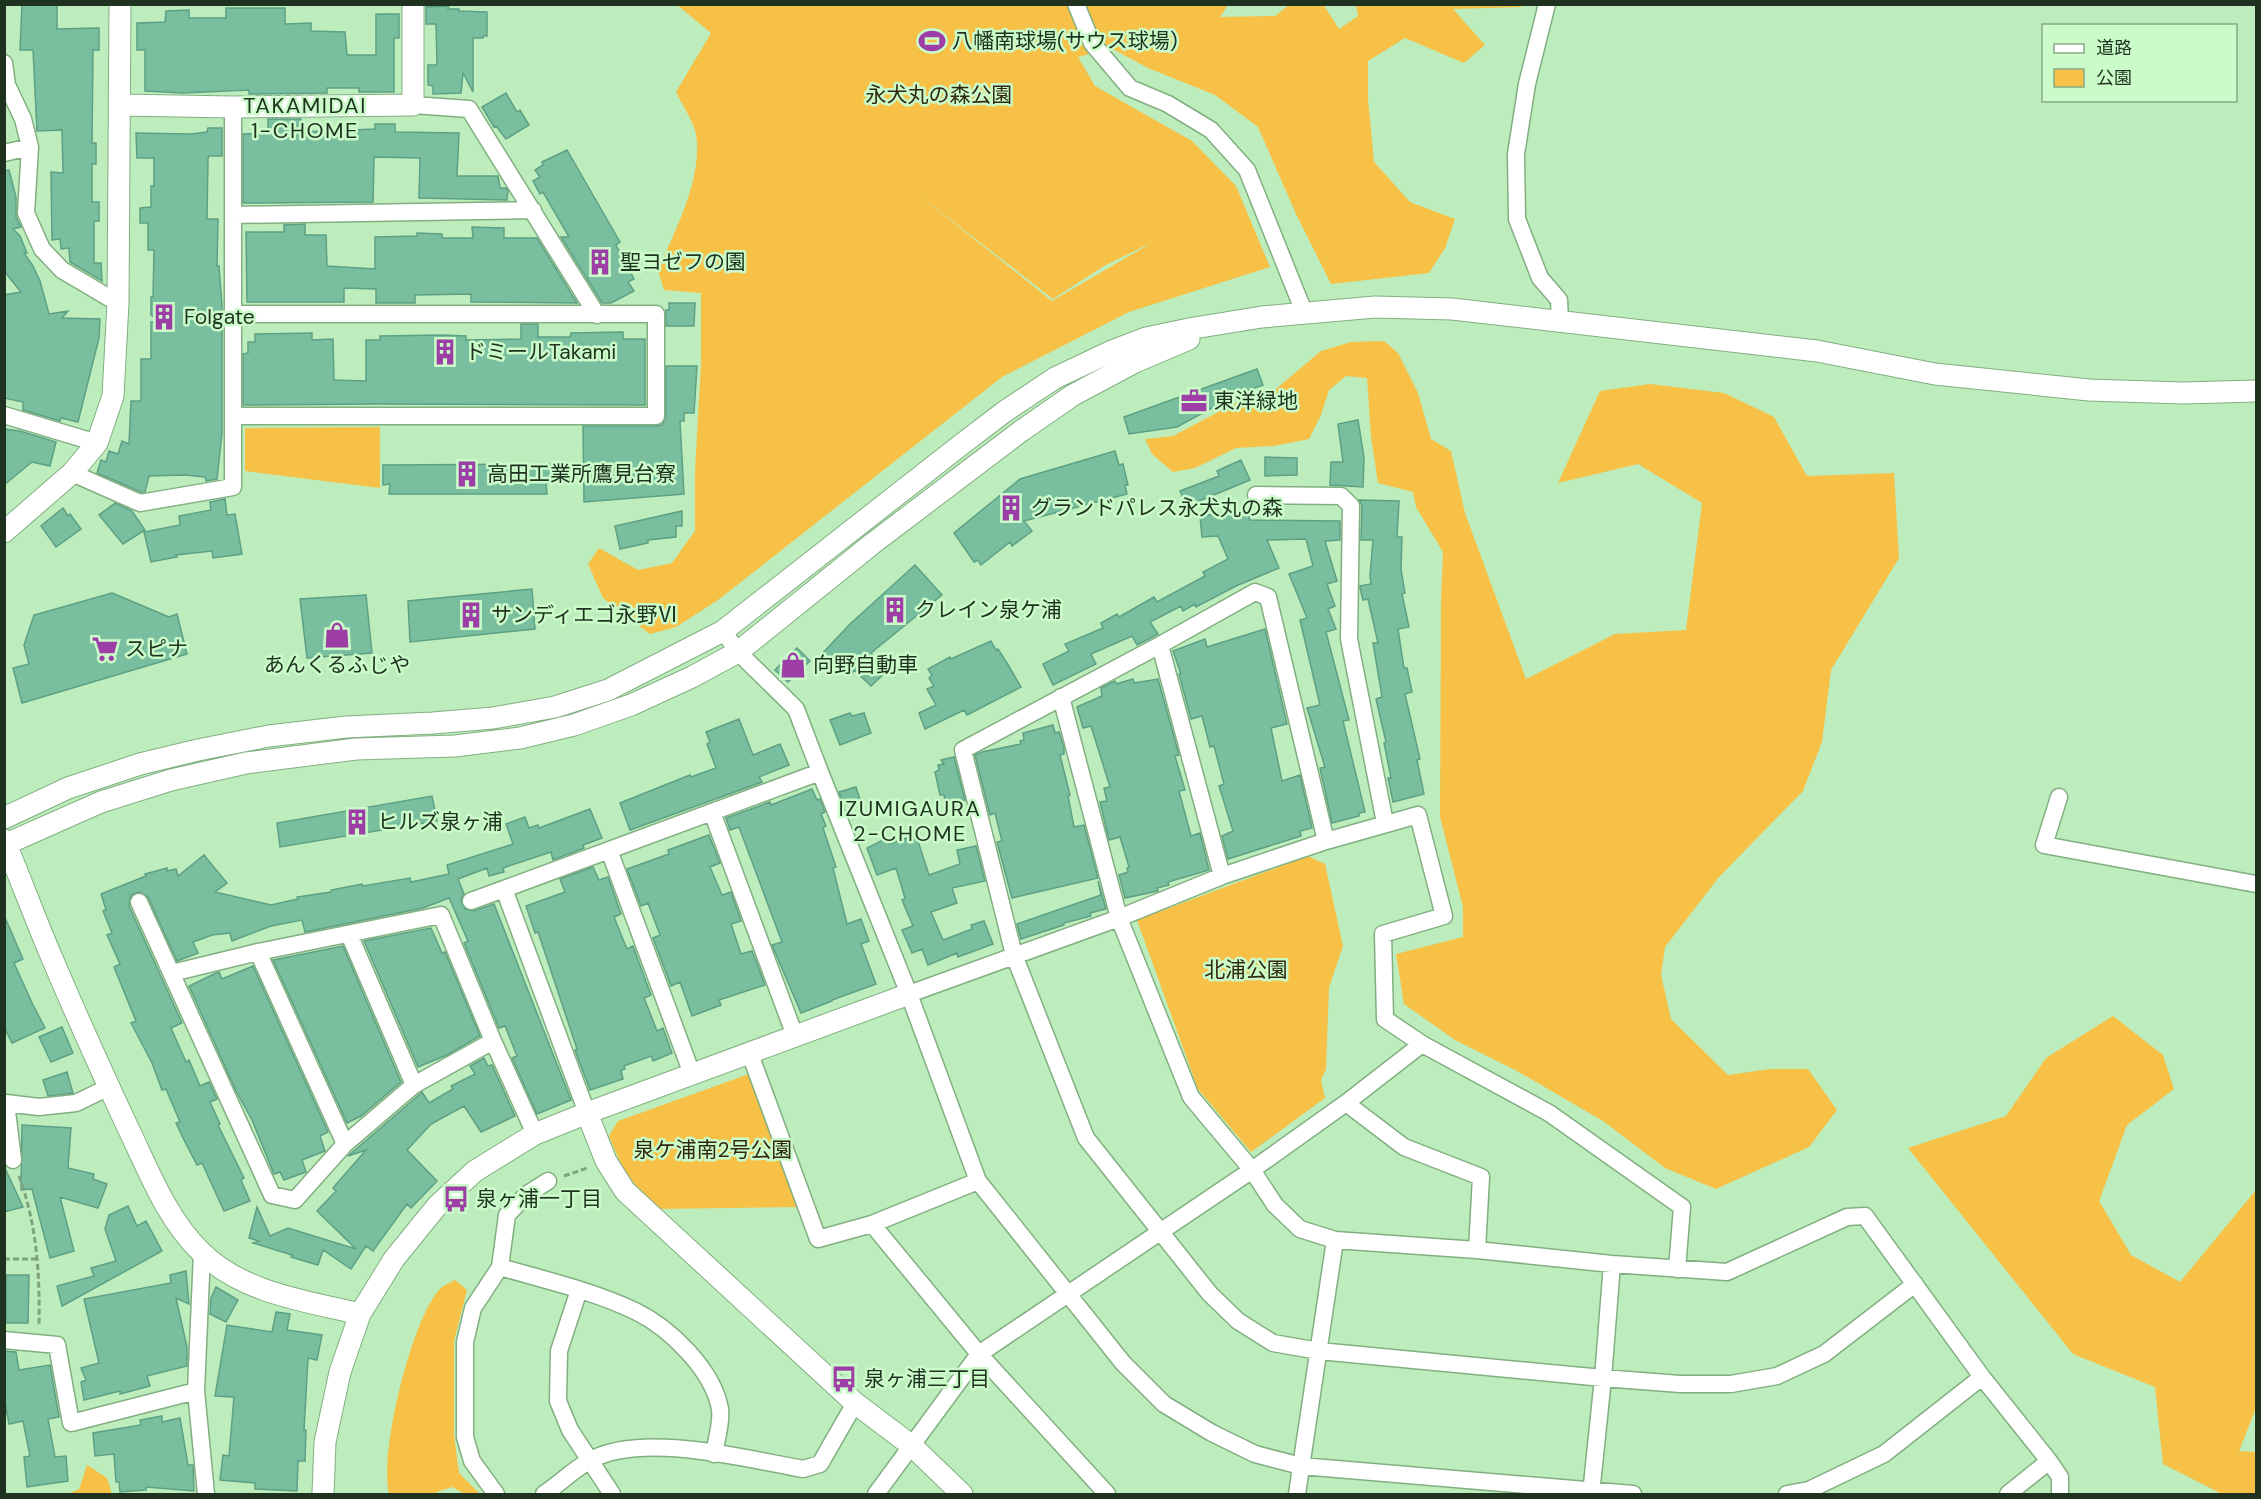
<svg xmlns="http://www.w3.org/2000/svg" width="2261" height="1499" font-family="'DM Sans','Noto Sans JP',sans-serif">
<rect width="100%" height="100%" fill="#bdedbc"/>
<path fill="#f6c146" fill-rule="evenodd" d="M1323,4L1339,29L1358,16L1356,5H1522L1521,7L1453,9L1485,45L1464,63L1405,38L1368,61V99L1374,162L1410,202L1455,219L1445,248L1429,273L1331,284L1296,214L1258,127L1215,95L1148,68L1111,48L1078,57L1095,86L1192,141L1236,186L1270,267L1129,312L1002,377L718,600L676,627L650,634L603,598L588,564L599,548L638,570L672,563L695,531V470L701,364V293L664,290L658,271C675,230 703,179 696,134C693,120 682,105 676,92L711,33L677,5H1228L1220,17L1275,16L1289,5ZM910,188L1053,299L1104,266L1153,242L1052,301Z
M1384,341L1398,353L1418,393L1431,439L1451,451L1465,513L1526,679L1615,634L1686,630L1702,503L1638,464L1558,483L1600,391L1650,384L1724,393L1774,417L1807,476L1894,473L1899,558L1831,670L1822,742L1803,791L1719,877L1665,947L1661,975L1671,1019L1728,1075L1770,1069H1808L1837,1110L1809,1147L1716,1189L1665,1168L1603,1121L1517,1071L1455,1040L1404,1004L1396,954L1463,937V907L1440,817L1441,599L1443,552L1416,507L1413,492L1378,483L1371,437L1367,378L1346,376L1329,390L1321,415L1309,439L1274,446L1236,448L1195,468L1173,472L1152,454L1145,439L1173,436L1239,401L1270,394L1321,351L1351,342Z
M380,427V488L245,471V428Z
M1308,856L1325,864L1343,946L1329,987L1326,1069L1321,1080L1325,1098L1251,1152L1198,1089L1137,920Z
M2113,1016L2163,1055L2174,1089L2127,1125L2099,1201L2131,1255L2180,1282L2256,1190V1408L2239,1451L2256,1452V1494H2222L2163,1464L2155,1387L2073,1354L1908,1148L2006,1116L2046,1058Z
M749,1074L798,1207L659,1209C631,1184 623,1171 609,1136L618,1121Z
M455,1280L467,1290L454,1341V1435L459,1473L480,1494H465L452,1487L437,1492L436,1494H389C379,1453 411,1322 439,1290C443,1285 450,1283 455,1280Z
M87,1465L107,1478L112,1494H68L79,1489Z"/>
<path fill="#7abea0" stroke="#5da083" stroke-width="1.5" d="M22,4H57V29L99,28V50H93L92,143H96V164H92V202H99V221H94V263H101L102,281L70,262L69,248L61,249L60,239L52,240L51,172L63,173L62,130L37,131L33,50H20Z
M449,6L448,9H459V11L487,12V36H483V38H473V92L463,73L461,93L433,94V86L428,85V65H437L436,24H426V7Z
M226,8H285V24L311,23V31L345,32L347,55H376V14H399V38H394V92H359V88H327V93L249,94V90L183,93L145,91V50H137V23L165,22L166,11L189,10V18H226Z
M506,93L517,112L520,110L529,125L506,139L496,126L494,127L482,107Z
M268,119H301V132L375,129V124H395V132L459,133L457,176H498L500,188H506L508,191L507,200L419,198L420,158L374,157L373,202L243,203V134L268,133Z
M208,128H222V156H209L208,159L207,219H218L217,266H219L222,305V433L217,479L206,481L205,477L185,475L149,476L145,492H141L97,473L101,460L106,462L109,451L118,454L122,441L129,444L131,401H141V359H151V322H163L151,315V297H153L154,250H148V223H140V208L151,207V186H154V158H137L136,133L191,134L207,132Z
M567,150L620,242L616,245L634,279L628,282L634,291L611,303H602L561,237H569L543,192L540,194L533,181L540,177L535,170L543,165L542,162Z
M9,170L16,197V217L21,227L13,229L20,236L27,253H24L33,266L40,281L49,314L68,311L62,318L100,319L99,338L78,422L61,418L60,421L23,410V402L4,398V295L21,292L8,276L4,268V171Z
M305,224V235H326L327,266L375,269V237L417,236V233L442,234V238H473L472,227L504,228V238H537L577,303L471,302V294L415,295V303H376V289L344,288V302H247L246,232H284V225Z
M669,303H695L694,326H666V310H669Z
M521,324H538V337H570L571,333L623,332V339H645V405L376,404L243,405V354L248,353V342H255V334L312,333V340L333,339L334,380L366,381V340H380V336L442,335L466,336V340L521,339Z
M666,366H697L694,413H684V421H680L684,494L584,502L583,426H656L662,425L666,416Z
M1257,369L1263,385L1221,400V403L1177,427L1129,434L1124,417Z
M1358,420L1364,457L1363,487L1330,485L1331,462H1343L1338,424Z
M4,429L20,431L56,442L50,466L32,462L4,485Z
M1115,451L1119,465L1123,464L1128,485H1125L1127,494L1024,521L1032,531L1012,546L1010,542L981,565L978,560L974,562L954,533L1020,479Z
M1265,457L1297,458V475L1265,476Z
M1241,460L1250,480L1187,506L1180,491L1219,476L1217,471Z
M552,464L551,483H546L547,494H389L390,484L383,485V465Z
M225,499L227,515L235,514L242,554L213,558L212,551L176,555L177,557L151,562L144,532L180,525L179,516L211,510L210,502Z
M1359,500L1399,501L1397,537H1402L1401,569L1405,593L1402,594L1409,627L1398,629L1404,668H1407L1412,692L1405,694L1420,759L1417,760L1424,794L1393,802L1388,778H1391L1384,743L1386,742L1376,699L1382,697L1373,643H1378L1368,599L1363,600L1360,588V586L1371,584L1370,576L1373,540H1361L1362,506Z
M115,503L132,511L145,530L123,544L99,515Z
M63,508L68,516L70,514L81,529L56,547L41,526Z
M1248,510L1250,520L1340,521V540L1325,541L1337,581L1327,584L1335,606L1328,609L1336,629L1326,632L1349,720L1343,721L1365,812L1359,813V816L1332,823L1320,768L1325,767L1307,708L1320,705L1300,620L1307,618L1289,574L1313,566L1306,539L1267,540L1279,568L1236,586L1196,607L1195,604L1183,611L1181,606L1150,622L1158,634L1137,645L1132,636L1091,654L1096,664L1053,685L1043,664L1069,651L1065,644L1103,628L1101,623L1117,614L1119,617L1154,597L1157,602L1205,576L1203,572L1228,559L1218,536L1202,537L1200,516Z
M682,511V526H676V537L648,540V543L620,549L615,526Z
M915,565L942,595L871,653L888,670L871,686L854,670L852,673L839,661L832,668L820,656L849,625Z
M532,589L535,629L410,642L408,601Z
M112,593L169,617L177,614L187,654L22,703L13,668L29,664L24,645L34,615Z
M366,595L372,653L307,658L300,599Z
M1265,629L1287,724L1271,728L1282,781L1300,775L1312,828L1300,831L1301,836L1228,859L1222,836L1233,831L1219,786L1224,784L1214,746L1210,747L1202,716L1191,719L1179,674H1181L1173,651L1205,639L1207,647Z
M991,641L996,650L998,649L1007,663L1021,687L967,715L964,710L925,729L919,713L936,705L927,689L934,686L929,678L932,675L928,669L950,657L951,659Z
M797,648L810,661L788,682L775,670Z
M1133,679L1134,683L1158,679L1179,755L1175,756L1185,790L1179,791L1191,836L1200,833L1209,870L1168,882L1169,885L1157,888L1158,891L1125,898L1119,875L1128,872L1127,868L1129,867L1120,837L1109,840L1100,802L1107,801L1104,788L1110,787L1091,726L1083,728L1077,707L1102,696L1101,688L1115,681L1116,684Z
M850,713L852,716L864,713L871,733L840,745L830,720Z
M739,719L753,755L780,744L789,765L759,777L762,782L630,830L620,803L690,775L691,777L716,768L707,744L710,742L706,732Z
M1053,725L1055,733L1059,732L1064,748V754L1060,755L1070,795L1068,796L1074,827L1084,825L1098,878L1012,898L997,842L1002,841L995,813L990,815L975,755L982,752L1021,744L1020,741L1024,740L1023,733Z
M954,757L965,800L946,805L944,795H940L935,772L939,770L938,765L944,764L941,760Z
M856,787L860,799L844,805L839,792Z
M812,789L817,800L820,799L825,812L821,814L826,826L823,828L836,867L833,868L847,924L861,919L869,941L861,944L876,984L832,1000V1001L801,1013L772,945L782,942L739,827L730,830L726,818L770,802L771,805Z
M432,796L437,821L280,847L277,823Z
M590,809L602,838L583,845L584,848L553,860L551,852L503,868L504,872L489,876L487,868L458,879L464,894L461,900L465,909L474,911L494,904L571,1100L537,1114L512,1058L517,1056L505,1026L499,1028L464,943L468,941L449,898L423,908L305,932L302,920L271,926L232,941L230,933L212,935L193,942L198,953L177,961L148,897L139,892L131,895L129,906L182,1023L171,1028L186,1062L189,1060L200,1086L209,1082L217,1099L210,1102L220,1124L218,1125L244,1178L241,1180L250,1201L224,1211L202,1163L197,1165L184,1140L176,1123L180,1122L166,1089L162,1090L152,1063L131,1023L136,1021L114,967L120,964L107,935L112,933L103,911L106,910L101,894L146,876L145,874L167,868V871L176,869L178,876L204,855L227,883L215,892L271,905L298,899L297,897L331,892V890L362,884L363,886L410,878L411,882L449,874L447,865L513,844L506,824L525,817L529,828L538,825L539,828Z
M709,835L720,863L710,867L722,895L731,892L741,921L731,924L741,954L752,951L765,985L719,1000L721,1005L692,1016L680,982L671,986L653,938L660,935L648,903L641,906L627,869L669,854L668,850Z
M916,835L929,875L960,864L957,850L976,846L985,881L952,888L957,903L931,912L943,940L972,929L971,925L984,921L993,944L958,957L957,953L928,965L922,949L912,953L902,930L913,926L902,900L905,898L896,868L877,875L867,848L887,838L889,844Z
M593,867L599,880L608,877L621,914L614,917L627,949L633,946L651,995L644,998L657,1031L663,1028L672,1053L653,1061L651,1056L624,1066L625,1069L621,1070L623,1079L590,1090L575,1050L577,1049L538,932L535,933L526,906L565,892L560,879Z
M1098,881L1106,909L1090,913L1091,916L1064,923V925L1021,939L1017,924L1101,895Z
M4,915L23,959L14,963L33,1005L45,1028L12,1043L4,1027Z
M431,928L442,953L445,952L480,1036L447,1055L418,1067L364,941Z
M343,946L401,1082L361,1116L347,1123L273,960Z
M253,966L328,1132L320,1136L325,1151L302,1160L306,1172L284,1180L280,1172L274,1174L252,1120L236,1091L189,986L216,973L219,972L222,979Z
M62,1027L73,1053L51,1062L39,1037Z
M484,1058L488,1066L492,1065L515,1116L481,1132L464,1106L431,1124L407,1150L437,1181L411,1208L407,1204L373,1251L366,1246L351,1269L323,1250L318,1265L291,1257L292,1255L253,1243L259,1241L249,1238L257,1207L270,1236L288,1228L356,1249L317,1211L336,1191L333,1188L366,1150L348,1156L420,1094L422,1092L429,1103L453,1089L451,1086L475,1074L470,1066Z
M67,1072L73,1093L48,1096L43,1080Z
M22,1125L71,1128L68,1168L94,1174L93,1179L107,1184L98,1208L60,1197L74,1251L50,1258L32,1189L21,1190Z
M4,1166L23,1207L4,1212Z
M128,1206L137,1226L146,1221L162,1251L62,1306L57,1286L94,1276L91,1268L116,1261L105,1229L109,1215Z
M186,1271L189,1304L176,1298L187,1347V1366L147,1376L150,1386L120,1394V1391L84,1400L81,1382L86,1380L81,1368L99,1363L84,1299L171,1283L170,1275Z
M6,1275H29L28,1323H6Z
M216,1287L238,1300L226,1322L210,1314L211,1298Z
M276,1312L290,1314L287,1330L322,1335L317,1360L308,1358L304,1430H306L305,1461H298L297,1491L255,1489V1483L220,1480L223,1455L229,1456L234,1397L215,1396L227,1325L272,1332Z
M4,1351L16,1352L19,1370L50,1365L59,1417L48,1419L55,1457L66,1456L68,1481L27,1487L24,1457L30,1456L23,1421L9,1424L4,1397Z
M162,1416V1422L180,1418L188,1465H193L194,1491L146,1487V1490L120,1492L119,1482H116L114,1454L95,1456L93,1433L141,1425L140,1420Z"/>
<g fill="none" stroke-linecap="round" stroke-linejoin="round">
<g stroke="#82af81" stroke-width="19">
<path id="minor" d="M1076,4L1092,43L1130,88L1168,104L1211,130L1247,170L1304,312
M1547,4L1527,84L1516,154L1517,219L1540,278L1559,300L1560,321
M4,63L7,85L23,119L30,147L26,213L42,249L62,270L118,303
M413,105L469,109L597,315
M4,153L30,147
M233,215L533,210
M232,314H656V416H233
M4,415L97,443
M72,473L140,503L233,487V107
M1256,495L1341,496L1351,506L1349,639L1385,823
M723,631L738,652L796,709L820,772L909,994L978,1181L1123,1363L1164,1404L1212,1433L1255,1454L1301,1466L1633,1494
M1160,645L1222,876
M1061,697L1119,918L1191,1097L1252,1170L1275,1205L1300,1229L1335,1240L1477,1250L1612,1264L1727,1272L1847,1217L1865,1216L1982,1377L2049,1461L2060,1477V1494
M2059,797L2044,845L2256,884
M712,812L795,1036
M1326,841L1268,597L1255,592L1160,645L963,750L1014,955L1086,1138L1210,1294L1238,1321L1273,1343L1319,1351L1603,1378L1680,1384H1731L1777,1376L1824,1354L1915,1284
M609,850L692,1074
M471,901L504,889
M139,902L272,1195L295,1200L345,1144L414,1085L493,1041
M349,934L414,1085
M258,952L345,1144
M172,973L258,952L441,915L493,1041L535,1134
M909,994L1119,918L1222,876L1326,841L1418,815L1444,916L1383,934L1385,1019L1422,1044L1549,1113L1682,1207L1677,1269
M750,1054L818,1239L872,1224L978,1181
M1346,1103L1404,1147L1481,1177L1477,1250
M587,1113L504,889L820,772
M13,1160L6,1103L39,1107L76,1103L109,1087
M872,1224L979,1354L1107,1494
M202,1253L196,1391L206,1494
M500,1267C545,1280 593,1291 635,1311C670,1328 713,1370 720,1409C722,1422 716,1441 714,1454
M579,1290L559,1351L558,1401L570,1430L612,1494
M4,1340L57,1345L71,1423L196,1391
M496,1494L472,1461L465,1437V1342L473,1308L500,1267L507,1215L526,1195L548,1181
M544,1494C559,1484 573,1470 589,1461C641,1431 746,1459 803,1469L820,1464L855,1403
M876,1494L979,1354L1252,1170L1346,1103L1422,1044
M1297,1494L1335,1240
M1591,1494L1603,1378L1612,1264
M1787,1494L1809,1490L1884,1454L1982,1377
M2008,1494L2049,1461"/>
</g>
<g stroke="#82af81" stroke-width="23">
<path id="tertiary" d="M119,105L233,107L413,105V4
M4,532L72,473L97,443L113,396L118,303L120,4
M4,818L68,788L140,764L198,750L269,736L346,727L433,723L493,718L555,707L608,690L723,631L962,444L1004,412L1055,378L1112,351L1146,338L1194,328L1262,317L1375,307L1452,309L1817,351L1935,374L2089,390L2183,393L2256,391
M4,840C21,879 35,919 52,958C76,1015 102,1072 128,1128C149,1171 166,1218 201,1252C242,1293 306,1301 360,1314
M4,845L101,802L171,780L246,763L356,749L455,746L520,738L574,725L631,705L692,677L738,652L872,544L1021,431L1073,395L1135,362L1189,339
M587,1113L606,1161L625,1191L855,1403L912,1446L962,1494
M323,1494L325,1442L340,1372L360,1314L394,1259L437,1206L475,1171L535,1134L587,1113L909,994"/>
</g>
<path stroke="#7ea37e" stroke-width="3" stroke-dasharray="6 3" stroke-linecap="butt" d="M19,1176C37,1225 40,1274 39,1326
M564,1176L587,1168
M4,1259H38"/>
<use href="#minor" stroke="#fff" stroke-width="16"/>
<use href="#tertiary" stroke="#fff" stroke-width="21"/>
</g>
<defs>
<g id="stadium-bare" transform="scale(2.07)"><path d="M0-5a6.5 5 0 1 0 0 10a6.5 5 0 1 0 0-10ZM-3.5-1.8h7v3.6h-7Z" fill="#9d3ea6" stroke="#cafbc9" stroke-width="2.5" paint-order="stroke"/></g>
<g id="building-bare" transform="scale(2.07)"><path d="M-4-6H4V6H1V3H-1V6H-4ZM-2.5-4.3h1.7v1.8h-1.7ZM.8-4.3h1.7v1.8H.8ZM-2.5-1h1.7V.8h-1.7ZM.8-1h1.7V.8H.8Z" fill="#9d3ea6" stroke="#cafbc9" stroke-width="2.5" paint-order="stroke"/></g>
<g id="office-bare" transform="scale(2.07)"><path d="M-6-3h4V-5.5h4V-3h4V5H-6ZM-1-4.5V-3h2v-1.5ZM-6 0V1H6V0Z" fill="#9d3ea6" stroke="#cafbc9" stroke-width="2.5" paint-order="stroke"/></g>
<g id="shop-bare" transform="scale(2.07)"><path d="M-5-2.5h2.3a2.7 3.5 0 0 1 5.4 0H5L5.5 6h-11ZM-1.5-2.5h3a1.5 2.3 0 0 0-3 0Z" fill="#9d3ea6" stroke="#cafbc9" stroke-width="2.5" paint-order="stroke"/></g>
<g id="supermarket-bare" transform="scale(2.07)"><path d="M-6-5.5h2.5l.6 2H6L4.5 2H-2.5L-4.4-4H-6ZM-1.5 3.2a1.3 1.3 0 1 0 .1 0ZM3 3.2a1.3 1.3 0 1 0 .1 0Z" fill="#9d3ea6" stroke="#cafbc9" stroke-width="2.5" paint-order="stroke"/></g>
<g id="bus-bare" transform="scale(2.07)"><path d="M-5-6H5V4H4V6H2V4H-2V6H-4V4H-5ZM-3.5-4V0h7V-4ZM-3.5 1.2v1.5H-2V1.2ZM2 1.2v1.5H3.5V1.2Z" fill="#9d3ea6" stroke="#cafbc9" stroke-width="2.5" paint-order="stroke"/></g>
</defs>
<g fill-rule="evenodd">
<use href="#stadium-bare" x="932" y="41"/>
<use href="#building-bare" x="600" y="262"/>
<use href="#building-bare" x="164" y="317"/>
<use href="#building-bare" x="445" y="352"/>
<use href="#office-bare" x="1194" y="401"/>
<use href="#building-bare" x="467" y="474"/>
<use href="#building-bare" x="1011" y="508"/>
<use href="#building-bare" x="895" y="610"/>
<use href="#building-bare" x="471" y="615"/>
<use href="#shop-bare" x="337" y="635"/>
<use href="#supermarket-bare" x="105" y="649"/>
<use href="#shop-bare" x="793" y="665"/>
<use href="#building-bare" x="357" y="822"/>
<use href="#bus-bare" x="456" y="1199"/>
<use href="#bus-bare" x="844" y="1379"/>
</g>
<g text-anchor="middle" stroke-width="5" stroke-linejoin="round" paint-order="stroke">
<g font-size="21" fill="#1f321f" stroke="#cafbc9" text-anchor="start">
<text x="952" y="48">八幡南球場(サウス球場)</text>
<text x="620" y="269">聖ヨゼフの園</text>
<text x="184" y="324">Folgate</text>
<text x="465" y="359">ドミールTakami</text>
<text x="1214" y="408">東洋緑地</text>
<text x="487" y="481">高田工業所鷹見台寮</text>
<text x="1031" y="515">グランドパレス永犬丸の森</text>
<text x="915" y="617">クレイン泉ケ浦</text>
<text x="491" y="622">サンディエゴ永野Ⅵ</text>
<text x="125" y="656">スピナ</text>
<text x="337" y="672" text-anchor="middle">あんくるふじや</text>
<text x="813" y="672">向野自動車</text>
<text x="377" y="829">ヒルズ泉ヶ浦</text>
<text x="476" y="1206">泉ヶ浦一丁目</text>
<text x="864" y="1386">泉ヶ浦三丁目</text>
</g>
<g font-size="21" fill="#322811" stroke="#cafbc9">
<text x="939" y="102">永犬丸の森公園</text>
<text x="1246" y="977">北浦公園</text>
<text x="713" y="1157">泉ケ浦南2号公園</text>
</g>
<g font-size="22" letter-spacing="1.5" fill="#1f321f" stroke="#cafbc9">
<text x="305" y="113">TAKAMIDAI<tspan x="305" dy="25">1-CHOME</tspan></text>
<text x="910" y="816">IZUMIGAURA<tspan x="910" dy="25">2-CHOME</tspan></text>
</g>
</g>
<rect width="2261" height="1499" fill="none" stroke="#1f321f" stroke-width="12"/>
<rect x="2042" y="24" width="195" height="78" fill="#cafbc9" stroke="#86ab85" stroke-width="1.5"/>
<rect x="2054" y="44" width="30" height="9" fill="#ffffff" stroke="#86ab85" stroke-width="1.5"/>
<text x="2096" y="54" font-size="18" fill="#1f321f">道路</text>
<rect x="2054" y="69" width="30" height="18" fill="#f6c146" stroke="#86ab85" stroke-width="1.5"/>
<text x="2096" y="84" font-size="18" fill="#1f321f">公園</text>
</svg>
